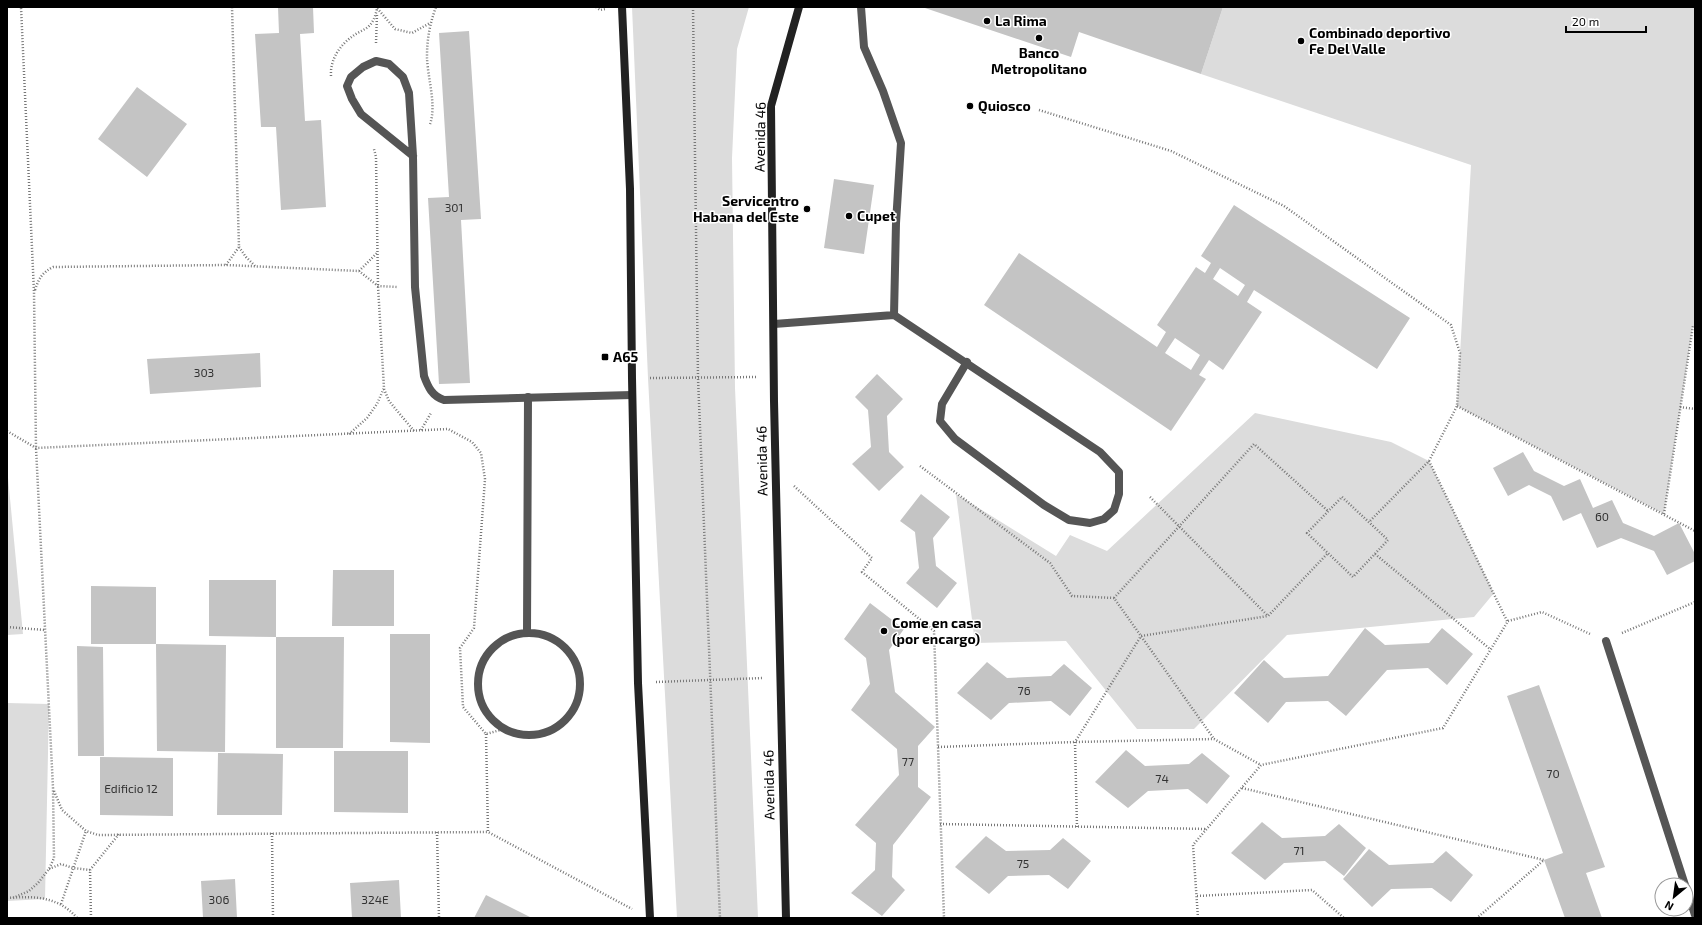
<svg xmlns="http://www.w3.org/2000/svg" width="1702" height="925" font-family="'Exo 2',sans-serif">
<rect width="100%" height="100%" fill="#fff"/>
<path fill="#dcdcdc" d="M632,7H749L737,49L732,158L735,388L758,918H677L648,378Z
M1223,7H1695V326H1693L1664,514L1457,406L1471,165L1201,74Z
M1255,413L1391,442L1429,461L1494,593L1474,617L1287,635L1194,729H1137L1066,641L975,643L956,494L1056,556L1070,535L1107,551Z
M7,467L23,634L7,635Z
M7,703L49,704L45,899L7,901Z"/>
<path fill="#c4c4c4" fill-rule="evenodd" d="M278,7H313L314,33L300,34L305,121L321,120L326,207L281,210L276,127H261L255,34L279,33Z
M922,7H1223L1201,74L1079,32L1071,57Z
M469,31L481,219L461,220L470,383L439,384L428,198L449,197L439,33Z
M137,87L187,124L147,177L98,139Z
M834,179L874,185L864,254L824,248Z
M1234,205L1410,318L1377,369L1254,290L1247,302L1262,312L1223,370L1209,360L1199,375L1206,379L1171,431L984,305L1019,253L1157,347L1166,332L1157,325L1196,267L1205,273L1211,263L1201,256ZM1220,268L1245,285L1238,296L1213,279ZM1175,338L1200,355L1191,370L1165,353Z
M260,353L261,387L150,394L147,359Z
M877,374L903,399L887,416L889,452L904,467L879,491L852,464L871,447L868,410L855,397Z
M1523,452L1534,471L1564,486L1580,479L1593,508L1612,500L1623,523L1654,536L1679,523L1695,554V561L1667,575L1654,551L1621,538L1597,548L1581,513L1563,521L1551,496L1529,485L1508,496L1493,468Z
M921,494L950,517L933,538L936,566L957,583L937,608L906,583L919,568L915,532L900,521Z
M333,570H394V626H332Z
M209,580H276V637L209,636Z
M91,586L156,587V644H91Z
M870,603L904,629L889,650L895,692L935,727L918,746V787L931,797L893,845L892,877L905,890L882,916L851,893L875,870L876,843L855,825L899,775L897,749L851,710L870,684L866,658L844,639Z
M1365,628L1385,645L1429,643L1442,628L1473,654L1447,685L1428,668L1387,670L1346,716L1328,701L1286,702L1268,723L1234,693L1264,660L1284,678L1328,676Z
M390,634H430V743L390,742Z
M276,637H344L343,748H276Z
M156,644L226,645L225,752L157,751Z
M77,646L103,647L104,756H78Z
M987,662L1007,678L1051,676L1064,664L1092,688L1070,716L1051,701L1009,703L991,720L957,693Z
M1539,685L1605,867L1586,873L1602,918H1565L1544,860L1563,853L1507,696Z
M1126,750L1145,766L1189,764L1202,753L1230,776L1207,804L1188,789L1148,791L1128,808L1095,782Z
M334,751H408V813L334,812Z
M218,753L283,754L282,815H217Z
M100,757L173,758V816L100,815Z
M1262,822L1282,838L1325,836L1339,824L1366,848L1344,876L1325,861L1284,863L1265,880L1231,853Z
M986,836L1006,851L1050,850L1063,838L1091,861L1068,889L1049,875L1008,876L989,894L955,867Z
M1369,849L1389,865L1433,863L1446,851L1473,875L1451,902L1432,888L1391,889L1372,907L1343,879Z
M235,879L237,918H203L201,881Z
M399,880L401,918H352L350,883Z
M486,895L532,918H474Z"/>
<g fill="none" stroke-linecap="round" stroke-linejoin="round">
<path stroke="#777" stroke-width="2.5" stroke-dasharray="1 2" stroke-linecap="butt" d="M596,7L600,10L605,9
M693,7L698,378L720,918
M376,43L377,14
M331,76C330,59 340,45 353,36C358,32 365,30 369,26C374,21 376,14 377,8L395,29L412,33L430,23
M1039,110L1171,151L1284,206L1451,325L1460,353L1457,406L1429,461L1369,522
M430,124C437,105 427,76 427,56C427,39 430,23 436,7
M239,247L246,257L255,266
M226,265L239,247L232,7
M359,271L377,253
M35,290C39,278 42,273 53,267L226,265L359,271L378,286L398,287
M650,378L757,377
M384,389L389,401L414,431
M1457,406L1695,531
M1680,407L1695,409
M421,430L431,413
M7,431L36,448L448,429L472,442L481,453L485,479L474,628L460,648L463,707L486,734L504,729
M349,434L367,418L377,404L384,388L378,286L376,157L374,149
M1429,461L1507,621
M920,466L1050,563L1072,596L1114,598L1214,739
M794,486L872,558L862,572L934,631L944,918
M1150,497L1268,616
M1342,497L1388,540L1353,577L1307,533Z
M1664,514L1693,326H1695
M1375,554L1490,649
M1114,598L1254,444L1328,511
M7,627L45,630
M1622,633L1695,602
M656,682L763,678
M486,734L488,832L632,909
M938,747L1075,742L1214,739L1261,765
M1242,788L1544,860L1477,918
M54,791L62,810L86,831L98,835L488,832
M940,824L1207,829
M1077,827L1075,742L1141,636L1268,616L1328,553
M437,832L439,918
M272,833L273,918
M49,869L61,864L73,868L90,870
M1197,896L1312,890L1344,918
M7,898C34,896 58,896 77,918
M13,898L29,891L38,883L49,869L54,858L53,788L36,448L34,292L21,7
M61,904L86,831
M91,918L90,870L119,834
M1198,918L1193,845L1261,765L1443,728L1508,621L1542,612L1590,634"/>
<path stroke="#555" stroke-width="8" d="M861,7L864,47L883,91L901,143L896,223L894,315
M774,324L894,315L1100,452L1119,472V494L1114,510L1104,519L1090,523L1069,520L1044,505L955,439L940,421L942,404L967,362
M527,632L528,397
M478 684a51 51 0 1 1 102 0a51 51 0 1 1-102 0Z"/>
<path stroke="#555" stroke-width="8" d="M413,156L361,114L352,99L347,86L351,77L363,67L376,61L389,64L403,77L409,93L413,156L415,287L424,376C428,387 432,396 444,400L632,395
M1606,641L1685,885
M1686,887L1695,915"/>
<path stroke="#222" stroke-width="8" d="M622,7L630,189L632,378L638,683L650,918
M786,918L774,401L771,106L799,7"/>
</g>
<g fill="#000" stroke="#fff" stroke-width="1.5">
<circle cx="987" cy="21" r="4"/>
<circle cx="1039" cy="38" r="4"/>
<circle cx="1301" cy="41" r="4"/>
<circle cx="970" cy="106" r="4"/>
<circle cx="807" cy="209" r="4"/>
<circle cx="849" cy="216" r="4"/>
<rect x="601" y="353" width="8" height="8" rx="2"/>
<circle cx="884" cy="631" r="4"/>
</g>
<g text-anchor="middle" stroke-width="3" stroke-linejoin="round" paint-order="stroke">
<g font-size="12" fill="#313131">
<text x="454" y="212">301</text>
<text x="204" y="377">303</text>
<text x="1602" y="521">60</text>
<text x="1024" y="695">76</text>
<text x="908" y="766">77</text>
<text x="1553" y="778">70</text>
<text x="1162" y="783">74</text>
<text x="131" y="793">Edificio 12</text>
<text x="1299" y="855">71</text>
<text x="1023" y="868">75</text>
<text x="219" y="904">306</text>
<text x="375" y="904">324E</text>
</g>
<g font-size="14" font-weight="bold" fill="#000" stroke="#fff" text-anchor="start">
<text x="995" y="26">La Rima</text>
<text x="1309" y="38">Combinado deportivo<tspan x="1309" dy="16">Fe Del Valle</tspan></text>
<text x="1039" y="58" text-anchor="middle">Banco<tspan x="1039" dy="16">Metropolitano</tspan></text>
<text x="978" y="111">Quiosco</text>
<text x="799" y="206" text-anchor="end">Servicentro<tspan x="799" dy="16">Habana del Este</tspan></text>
<text x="857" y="221">Cupet</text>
<text x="613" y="362">A65</text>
<text x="892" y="628">Come en casa<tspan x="892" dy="16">(por encargo)</tspan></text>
</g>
<g font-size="14" fill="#000" stroke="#fff">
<text transform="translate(760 137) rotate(-89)" y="5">Avenida 46</text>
<text transform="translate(762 461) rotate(-91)" y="5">Avenida 46</text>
<text transform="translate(769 785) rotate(-91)" y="5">Avenida 46</text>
</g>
</g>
<rect width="1702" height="925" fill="none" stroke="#000000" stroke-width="16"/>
<g transform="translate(1674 897) rotate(209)"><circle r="19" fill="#ffffff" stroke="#999999"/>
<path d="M0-3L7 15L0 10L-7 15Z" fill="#000000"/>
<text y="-6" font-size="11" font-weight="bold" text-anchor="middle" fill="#000000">N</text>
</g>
<path d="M1566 26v6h80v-6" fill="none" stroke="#000000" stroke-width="2"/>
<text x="1572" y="26" font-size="12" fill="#000000" stroke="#ffffff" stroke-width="3" paint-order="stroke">20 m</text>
</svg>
